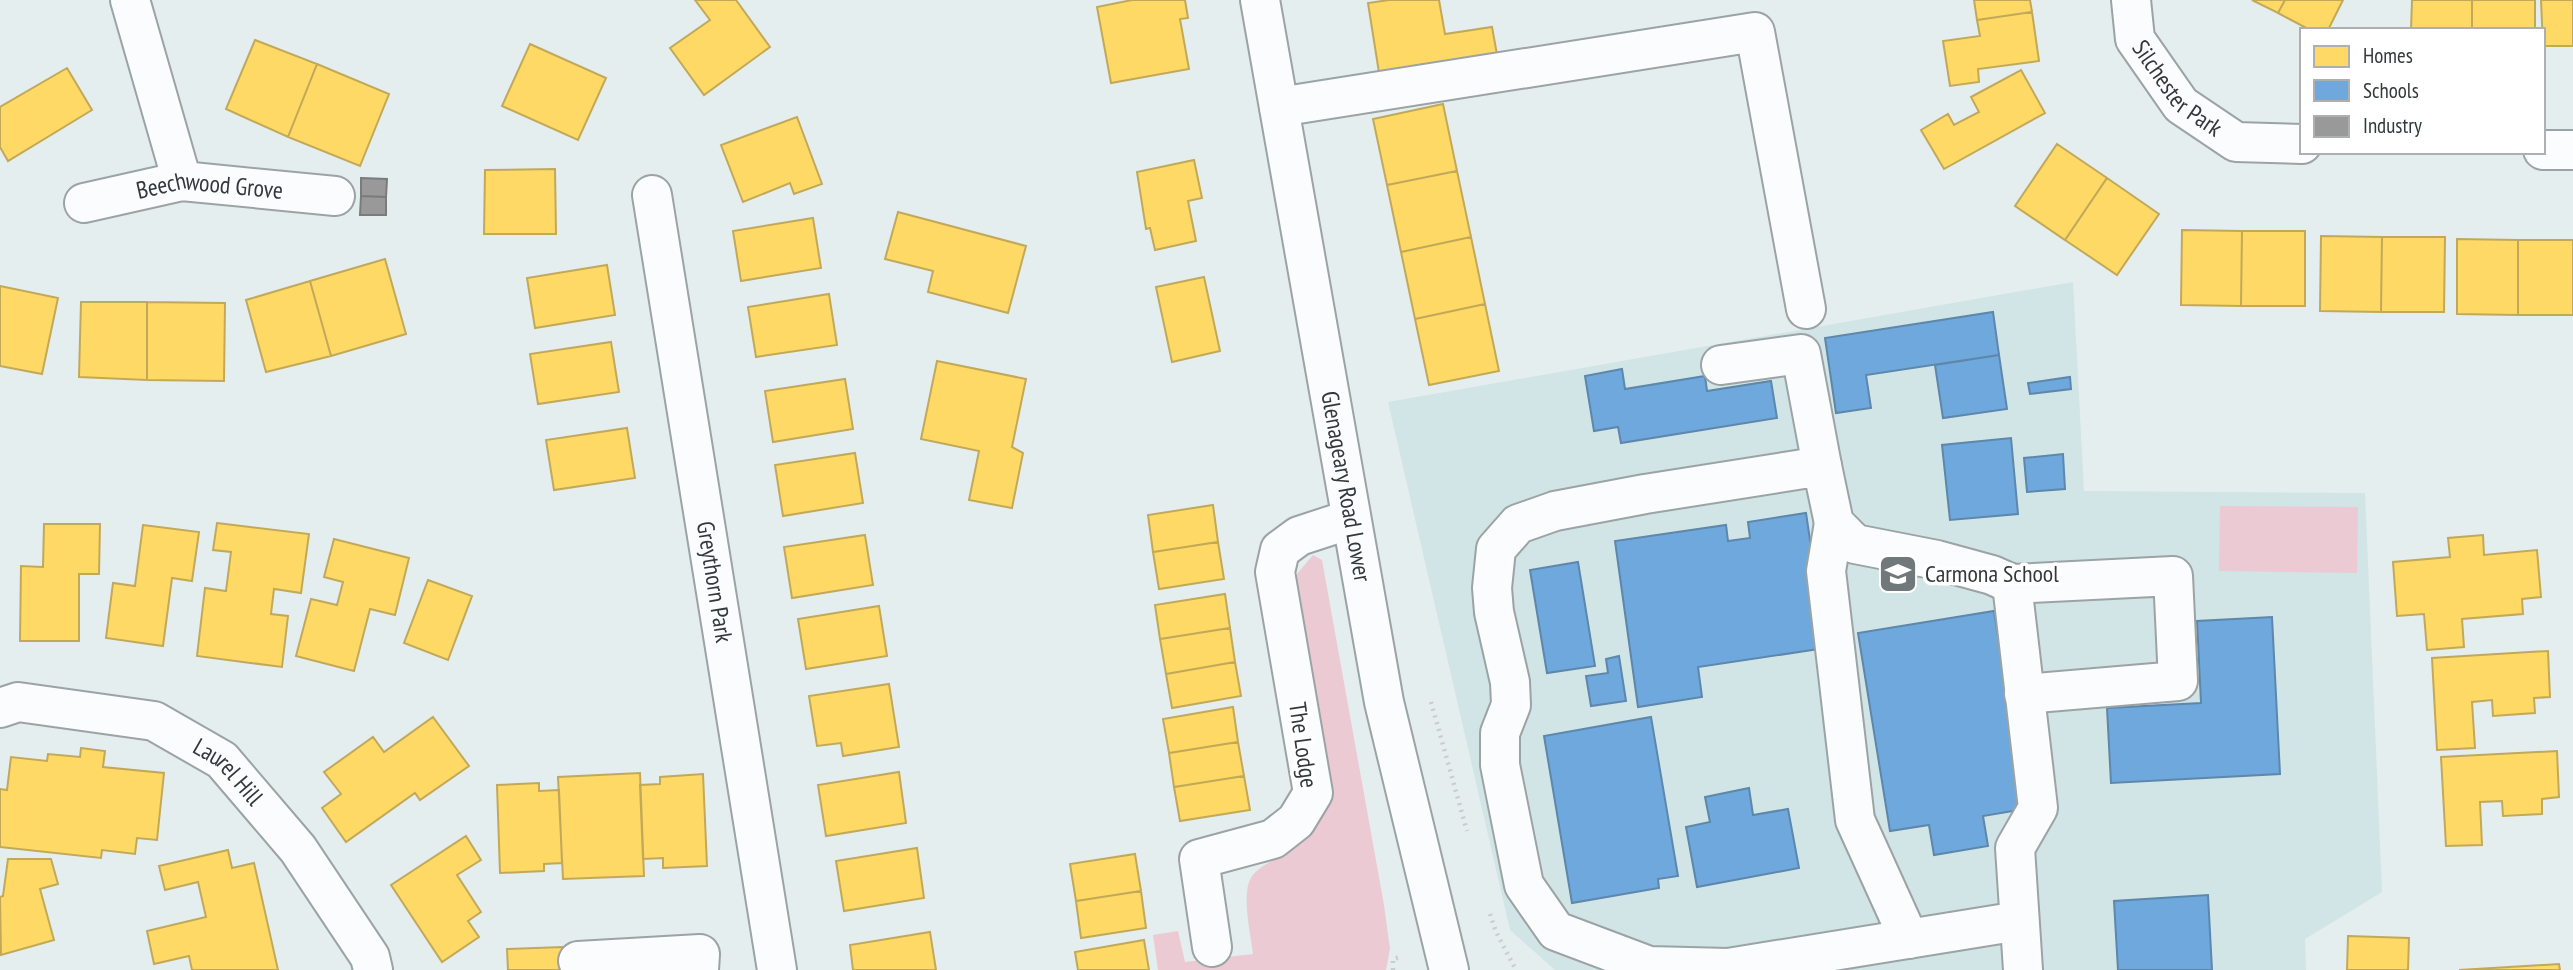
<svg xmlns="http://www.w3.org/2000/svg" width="2573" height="970" font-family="'PT Sans Narrow',sans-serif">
<rect width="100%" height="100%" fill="#e4eeef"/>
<path fill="#d1e4e6" d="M2073,282L2084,491L2365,493L2382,892L2305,939L2306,970H1555L1510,930L1388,402Z"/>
<path fill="#ebcad4" d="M2220,506L2358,507L2357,573L2219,571Z
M1313,555L1322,560L1384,905L1390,949L1386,970H1158L1153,935L1178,931L1185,962L1253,954C1251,935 1241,895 1251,878C1256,869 1268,863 1277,858C1303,843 1313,835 1325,807L1293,586L1296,575Z"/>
<path fill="#ffd966" stroke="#c2a959" stroke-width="2" d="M695,0H736L770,47L704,95L670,48L710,20Z
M1132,0H1185L1188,18L1180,19L1189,69L1111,83L1097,7Z
M1389,0H1439L1445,34L1492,27L1498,60L1380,79L1368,3Z
M1974,0H2030L2032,12L1977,20Z
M2252,0H2285L2278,13Z
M2285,0H2343L2328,30H2310L2278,13Z
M2412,0H2472V30H2411Z
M2472,0H2535V30H2472Z
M2541,0H2573V46H2543Z
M2032,12L2039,61L1978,69L1979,82L1950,86L1943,41L1980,36L1977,20Z
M255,40L317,64L288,137L226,109Z
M530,44L606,78L578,140L502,106Z
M317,64L389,94L360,166L288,137Z
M67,68L92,110L8,161L0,147V107Z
M2021,70L2045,113L1944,169L1921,130L1948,114L1954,125L1979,112L1971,97Z
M1443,104L1457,171L1387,185L1373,119Z
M797,117L822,184L794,194L790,183L743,202L721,145Z
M2057,144L2107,178L2065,240L2015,206Z
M1194,160L1202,198L1188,201L1196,241L1155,250L1150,228L1146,229L1137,172Z
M555,169L556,234H484L485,170Z
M1457,171L1471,237L1401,252L1387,185Z
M2107,178L2159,214L2117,275L2065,240Z
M898,212L1026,246L1008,313L928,292L933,271L885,259Z
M813,218L821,268L741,281L733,231Z
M2182,230L2242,231L2241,306L2181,305Z
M2242,231H2305V306H2241Z
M2321,236L2382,237L2381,312L2320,311Z
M1471,237L1485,304L1415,319L1401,252Z
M2382,237H2445L2444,312H2381Z
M2457,239L2518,240V315L2457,314Z
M2518,240H2573V315H2518Z
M385,259L406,334L331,356L310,281Z
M607,265L615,315L535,328L527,278Z
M1204,277L1220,351L1172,362L1156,287Z
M310,281L331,356L266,372L246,300Z
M0,286L58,298L42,374L0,366Z
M829,294L837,345L756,357L748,307Z
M81,302H147V380L79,377Z
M147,302L225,303L224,381L147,380Z
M1485,304L1499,371L1429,385L1415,319Z
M611,342L619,392L538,404L530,354Z
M937,361L1026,379L1012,447L1023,453L1012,508L969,500L979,451L921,439Z
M845,379L853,429L773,442L765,391Z
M627,428L635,478L554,490L546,440Z
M855,453L863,503L783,516L775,465Z
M1213,505L1218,542L1153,552L1148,515Z
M217,523L309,534L301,593L274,589L271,614L288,616L282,667L197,656L205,588L226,591L231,552L213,550Z
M44,524H100L99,574H79V641H20L21,566L43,567Z
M143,525L199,532L192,581L172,578L163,646L106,638L113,583L135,586Z
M865,535L873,585L792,598L784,547Z
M2483,535L2484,555L2537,550L2541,597L2522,599L2523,614L2462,619L2464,647L2427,650L2424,614L2397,616L2393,562L2450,557L2448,538Z
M334,539L409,558L395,615L370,609L354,671L296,656L311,599L337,605L343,582L324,577Z
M1218,542L1224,579L1159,589L1153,552Z
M428,580L472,596L448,660L404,643Z
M1225,594L1230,628L1160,639L1155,605Z
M879,606L887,656L806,669L798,619Z
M1230,628L1235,662L1166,674L1160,639Z
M2548,651L2550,697L2534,698L2535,713L2493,716L2492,700L2472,702L2475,748L2437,750L2432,658Z
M1235,662L1241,696L1172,708L1166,674Z
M889,684L899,747L843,756L841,743L817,746L809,696Z
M1233,707L1238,742L1169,753L1163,719Z
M433,717L469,766L420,800L415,793L346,842L322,808L341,794L324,772L373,737L384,752Z
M1238,742L1244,776L1174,787L1169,753Z
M81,748L105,751L103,767L164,773L157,840L137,838L135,854L102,850L101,858L0,847V789L7,790L11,757L47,761L48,754L80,757Z
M2557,751L2559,797L2542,799V814L2503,816L2502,801L2480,802L2482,845L2446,846L2441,757Z
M899,772L906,823L826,836L818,785Z
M640,773L644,876L563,879L558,777Z
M703,774L707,866L663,868V858L643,859L640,785L660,784V777Z
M1244,776L1250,810L1180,821L1174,787Z
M539,783V791L559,790L562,863L544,864V871L500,873L497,785Z
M466,836L481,860L457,875L481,912L468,921L479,937L442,962L391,885Z
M917,848L924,898L844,911L836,861Z
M228,850L232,868L254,863L278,970H192L189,956L154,964L147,931L206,917L198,882L165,890L159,866Z
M1135,854L1141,891L1076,901L1070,864Z
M8,859H51L58,884L40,889L54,940L1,955L0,897L3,896Z
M1141,891L1146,928L1081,938L1076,901Z
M930,932L936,970H853L850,945Z
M2348,936L2409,938L2408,970H2347Z
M1144,940L1149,970H1078L1075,952Z
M562,947V970H508L507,949Z
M2559,964L2560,970H2459Z"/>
<path fill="#6fa8dc" stroke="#5d87ab" stroke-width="2" d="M1993,312L1999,355L1866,375L1871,408L1836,413L1825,338Z
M1999,355L2007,409L1943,418L1935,365Z
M1622,369L1625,389L1705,376L1707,391L1771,381L1777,418L1621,443L1618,427L1594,431L1585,376Z
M2070,377L2071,389L2030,394L2028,383Z
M2011,438L2018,514L1950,520L1942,445Z
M2063,454L2065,489L2027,492L2024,458Z
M1806,513L1826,648L1698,667L1702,697L1638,707L1615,541L1726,525L1728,541L1750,538L1748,522Z
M1578,562L1595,666L1547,673L1530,570Z
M1994,611L2025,809L1983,816L1988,846L1934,855L1929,825L1890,831L1858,633Z
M2272,617L2280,774L2111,783L2107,708L2201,703L2197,621Z
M1619,656L1626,701L1591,706L1586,676L1608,673L1606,659Z
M1651,717L1678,876L1658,879L1659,888L1572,903L1544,736Z
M1749,788L1753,815L1788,809L1799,868L1697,887L1686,827L1710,822L1705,797Z
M2208,895L2212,970H2118L2114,901Z"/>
<path fill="#999" stroke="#7a7c7c" stroke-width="2" d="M361,178L387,179L386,197L361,196Z
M361,196L386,197V215H360Z"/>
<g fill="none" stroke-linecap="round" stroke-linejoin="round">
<g stroke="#9ca3a4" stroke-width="42">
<g id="minor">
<path d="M130,0L182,181"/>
<path id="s1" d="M2131,0L2135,39L2181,105L2236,142L2302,144"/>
<path d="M1279,107L1755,32L1806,309"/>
<path d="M2543,150H2573"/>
<path id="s2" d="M652,195L777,970"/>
<path id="s3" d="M84,203L182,181L335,196"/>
<path d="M1721,365L1801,354L1822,466"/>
<path d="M1834,523L1826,571L1855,820L1909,939"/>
<path d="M2012,584L2038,808L2015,848L2023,970"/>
<path id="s4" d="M0,708L18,702L154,721L222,760L298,849L370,957L373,970"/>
<path d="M2019,921L1728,968L1649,966L1556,931L1524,885L1500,765V733L1511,705L1510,682L1494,612L1492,588L1496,549L1518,524L1555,511L1645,494L1822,466L1834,523L1855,544L1937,560L1992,575L2012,584L2173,576L2178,681L2024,694"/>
<path d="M1212,947L1199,859L1273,839L1296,821L1313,793L1275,572L1280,550L1299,536L1351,519"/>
<path d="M578,961L700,954L699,970"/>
</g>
</g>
<g stroke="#9ca3a4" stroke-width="42">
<g id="major">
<path id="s5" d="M1260,0L1384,702L1449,970"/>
</g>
</g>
<path stroke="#cacdcd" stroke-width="4.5" stroke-dasharray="2 5" stroke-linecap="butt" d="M1431,702L1467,831
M1490,914L1496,932L1516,970
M1393,970V959L1401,957"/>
<use href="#minor" stroke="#fbfcfd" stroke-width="38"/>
<use href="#major" stroke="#fbfcfd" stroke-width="38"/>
</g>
<defs>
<g id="school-square" transform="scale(2.0125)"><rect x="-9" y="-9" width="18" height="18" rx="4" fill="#717879" stroke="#fff"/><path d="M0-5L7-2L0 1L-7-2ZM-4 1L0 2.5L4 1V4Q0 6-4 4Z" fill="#fff"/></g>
</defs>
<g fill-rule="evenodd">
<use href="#school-square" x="1898" y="574"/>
</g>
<g text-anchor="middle" stroke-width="7" stroke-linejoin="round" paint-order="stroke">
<g font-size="24" fill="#33393a" stroke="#fff">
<text dy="8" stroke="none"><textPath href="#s1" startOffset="105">Silchester Park</textPath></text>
<text dy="8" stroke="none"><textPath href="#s3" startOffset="128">Beechwood Grove</textPath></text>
<text dy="8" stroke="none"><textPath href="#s5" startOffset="494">Glenageary Road Lower</textPath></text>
<text dy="8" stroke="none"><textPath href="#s2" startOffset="392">Greythorn Park</textPath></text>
<text transform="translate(1303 745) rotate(82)" y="8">The Lodge</text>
<text dy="8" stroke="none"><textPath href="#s4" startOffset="247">Laurel Hill</textPath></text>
</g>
<g font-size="24" fill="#33393a" stroke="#fff" text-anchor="start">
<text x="1925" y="582">Carmona School</text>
</g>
</g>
<rect x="2300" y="28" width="245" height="126" fill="#ffffff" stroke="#adb0b0" stroke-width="2"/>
<rect x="2314" y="46" width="35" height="21" fill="#ffd966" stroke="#adb0b0" stroke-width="2"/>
<text x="2363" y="63" font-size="21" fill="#33393a">Homes</text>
<rect x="2314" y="80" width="35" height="21" fill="#6fa8dc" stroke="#adb0b0" stroke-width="2"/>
<text x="2363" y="98" font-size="21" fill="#33393a">Schools</text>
<rect x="2314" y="116" width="35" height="21" fill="#999999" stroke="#adb0b0" stroke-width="2"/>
<text x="2363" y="133" font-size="21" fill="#33393a">Industry</text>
</svg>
